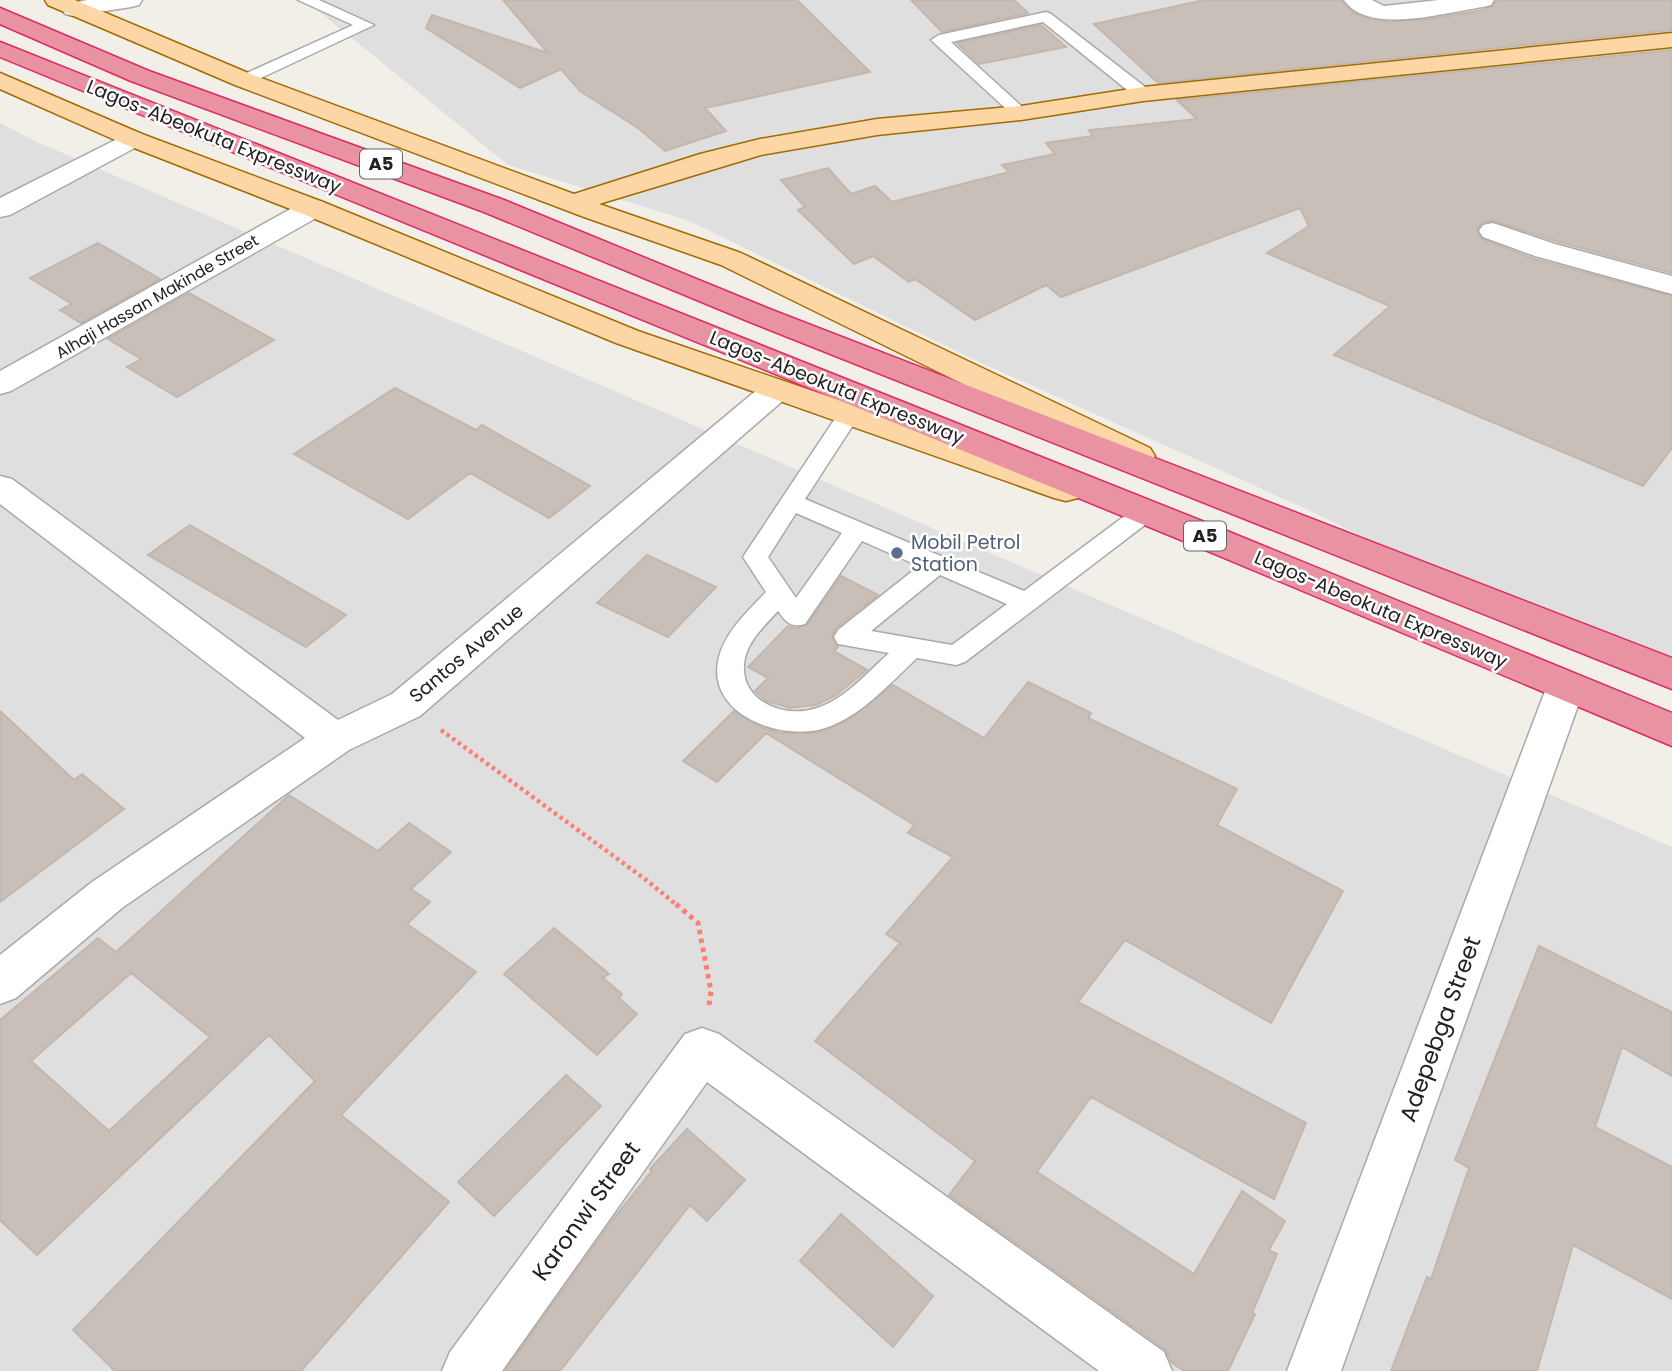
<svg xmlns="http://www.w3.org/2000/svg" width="1672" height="1371" font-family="Poppins,sans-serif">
<rect width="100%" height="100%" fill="#f2efe9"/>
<path fill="#e0dfdf" d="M305,0H1672V686L1302,507L979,362L687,220L508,165Z
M0,123L37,142L1672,847V1371H0Z"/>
<path fill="#c7bfb8" stroke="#c4b6ab" stroke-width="2" fill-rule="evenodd" d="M503,0H797L870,72L705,108L726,131L665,151L638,128L580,91L561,69L520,88L426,28L432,15L548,53Z
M911,0H1014L1028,13L942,32Z
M1204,0H1341L1354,13L1370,19L1389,22L1430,19L1484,10L1493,6L1497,0H1672V30L1158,83L1094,24Z
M1041,25L1066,47L979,64L957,43Z
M1672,50V273L1556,241L1494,221L1482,222L1477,230L1482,239L1534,259L1672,296V448L1643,486L1334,355L1390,306L1267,253L1309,226L1300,208L1061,297L1046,285L975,320L915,279L909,282L873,256L854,264L798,210L805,207L781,180L828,168L851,194L875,186L892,202L1009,172L1002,165L1055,154L1046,143L1092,136L1089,130L1197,119L1177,100Z
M98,243L160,279L81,323L60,310L72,304L30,278Z
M189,293L274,340L177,397L127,367L141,359L108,339Z
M395,388L476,430L482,425L590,486L549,518L470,473L408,519L294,454Z
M190,525L346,615L306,647L148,555Z
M647,555L716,587L668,637L597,603Z
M841,576L878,595L836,628L832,636L838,647L834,651L867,670L835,696L816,705L790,708L766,701L755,691L768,678L748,667L788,626L796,628L807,625Z
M1028,682L1091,713L1088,718L1237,789L1217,825L1343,891L1271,1023L1125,940L1078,1002L1306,1123L1274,1199L1091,1097L1037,1172L1194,1274L1242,1191L1285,1221L1269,1250L1277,1254L1252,1313L1255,1314L1228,1371H1184L1171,1362L1166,1350L949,1195L975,1161L815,1041L900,943L886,934L953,857L908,833L914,825L766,733L717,782L683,761L734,711L763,728L781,733H818L847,721L893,685L984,738Z
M0,711L74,780L82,774L124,809L0,902Z
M289,795L378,851L409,823L451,852L411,889L430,902L407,924L476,972L341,1115L449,1202L301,1371H115L73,1330L315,1081L269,1035L37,1255L0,1220V1020L98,938L116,952ZM131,973L210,1037L109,1131L31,1061Z
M554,928L609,974L603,978L622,994L619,998L637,1014L597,1055L504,974Z
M1539,946L1672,1012V1076L1622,1047L1595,1127L1672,1167V1299L1573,1245L1537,1371H1391L1427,1277L1431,1279L1469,1168L1455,1160Z
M566,1075L601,1106L494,1216L458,1182Z
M687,1129L745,1180L707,1221L690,1205L560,1371H505L613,1219L652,1171L650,1169Z
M841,1214L933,1296L893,1347L800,1261Z"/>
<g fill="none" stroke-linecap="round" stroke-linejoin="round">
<g stroke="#a9a9a9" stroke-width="3">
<path id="lane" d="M298,0H319L374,25L250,83H238L236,80L238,77L353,25Z
M1046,12L1051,14L1149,90L1151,94L1149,98H1137L1043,22L951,42L1029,113L1027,117H1015L931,40L939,35Z
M848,409L856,411L859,416L805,499L1024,591L1134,509L1142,507L1150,509L1154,515L1150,521L965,662L956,665L917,658C888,685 857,721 818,730C774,739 705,712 719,657C726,631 748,611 766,592L743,557L840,411ZM796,513L842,533L796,598L768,557ZM862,541L919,566L838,630L834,637L838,644L889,653C868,672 844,700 817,708C782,720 736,699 745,658C749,640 766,624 778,611C786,622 790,628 805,624ZM940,575L1007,604L952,645L871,631Z"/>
</g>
<g stroke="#a9a9a9" stroke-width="3">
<path id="street" d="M88,0H142L139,5L131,7L73,16L65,14L62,9L65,4Z
M1344,0H1372L1384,6L1439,0H1494L1491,5L1483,7C1447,12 1368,36 1344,0Z
M133,131L142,134L146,139L142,144L10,215L0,217V198Z
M313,200L323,202L327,208L323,214L11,391L0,394V371L303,202Z
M1493,223L1555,244L1672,276V294L1535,256L1483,237L1479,231L1483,225Z
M775,381L786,384L791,391L786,398L420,716L349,750L122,908L16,998L0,1004V955L92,882L305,738L0,504V476L12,479L338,720L392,694L764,384Z
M1566,671L1580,676L1585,686L1341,1371H1287L1547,686L1552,676Z
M702,1028L719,1034L1164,1352L1172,1371H1099L707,1082L502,1371H442L450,1352L685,1034Z"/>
</g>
<g stroke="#a06b00" stroke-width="3">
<path id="primary" d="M45,0H75L253,75L574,194L700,154L760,139L877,119L1021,106L1143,87L1672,33V47L1143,101L1021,120L877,135L761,155L599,204L741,253L1150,448L1155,456L1150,464L1138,467L1126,464L721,265L584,217L235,85L48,5Z
M0,73L142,134L323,202L638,331L1078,482L1083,490L1078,498L1066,501L1054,498L616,343L303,214L124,144L0,89Z"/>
</g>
<g stroke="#dc2a67" stroke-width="3">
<path id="highway" d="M0,8L149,71L504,200L772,310L1672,658V689L750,322L484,212L131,81L0,24Z
M0,42L1227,531L1672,713V746L1203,549L0,57Z"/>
</g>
<path stroke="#fa8072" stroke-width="4.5" stroke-dasharray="3.5 3.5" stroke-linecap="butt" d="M441,730L645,879L678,906"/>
<path stroke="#fa8072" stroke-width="5" stroke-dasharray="4.5 4.5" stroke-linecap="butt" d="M676,904L698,923L711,991L709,1005"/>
<use href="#lane" fill="#fff" fill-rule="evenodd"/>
<use href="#street" fill="#fff" fill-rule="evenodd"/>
<use href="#primary" fill="#fcd6a4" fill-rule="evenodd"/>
<use href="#highway" fill="#e892a2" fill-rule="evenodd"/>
</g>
<circle fill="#5c6f8a" stroke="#fff" stroke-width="2.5" cx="897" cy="553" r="7"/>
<g text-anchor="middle" stroke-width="5" stroke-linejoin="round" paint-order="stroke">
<g font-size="16" fill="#222" stroke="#fff">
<text transform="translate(157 296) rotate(-30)" y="6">Alhaji Hassan Makinde Street</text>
</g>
<g fill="#fff" stroke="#646464" stroke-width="2">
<rect x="360" y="149.5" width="42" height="29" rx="5"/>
<rect x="1184" y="521.5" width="42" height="29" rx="5"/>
</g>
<g font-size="18" font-weight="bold" fill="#222">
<text x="381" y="170">A5</text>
<text x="1205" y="542">A5</text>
</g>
<g font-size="19" fill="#222" stroke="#fff">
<text transform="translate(214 136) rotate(22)" y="7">Lagos-Abeokuta Expressway</text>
<text transform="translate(837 387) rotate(22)" y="7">Lagos-Abeokuta Expressway</text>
<text transform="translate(1381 609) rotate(23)" y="7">Lagos-Abeokuta Expressway</text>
<text transform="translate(466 653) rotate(-40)" y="7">Santos Avenue</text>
</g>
<g font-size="19" fill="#4e5e75" stroke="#fff" text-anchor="start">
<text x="911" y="549">Mobil Petrol<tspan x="911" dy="22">Station</tspan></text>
</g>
<g font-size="23" fill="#222" stroke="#fff">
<text transform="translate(1440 1029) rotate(-70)" y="8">Adepebga Street</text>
<text transform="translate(586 1211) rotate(-54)" y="8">Karonwi Street</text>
</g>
</g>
</svg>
